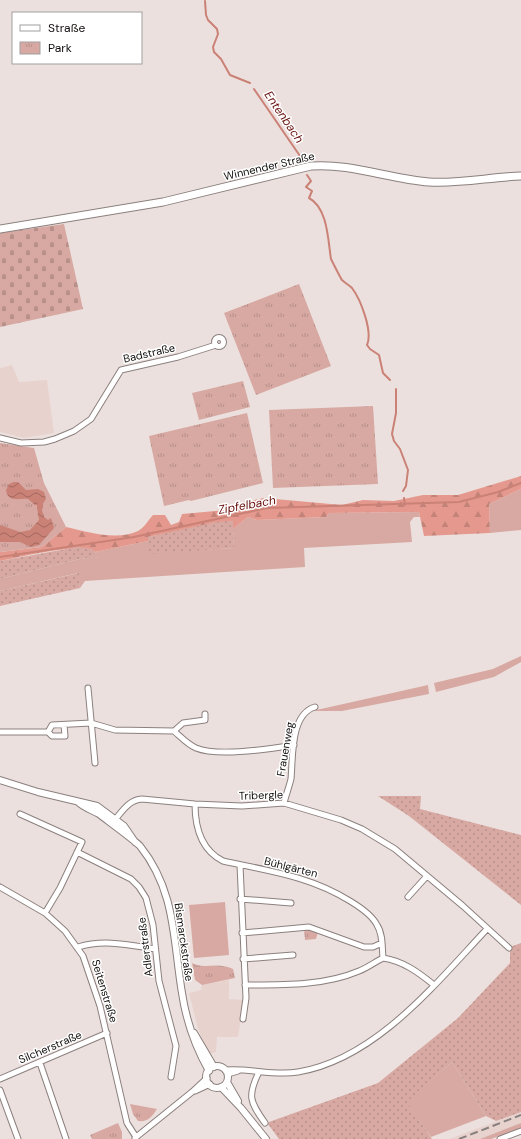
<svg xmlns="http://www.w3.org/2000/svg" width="521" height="1139" font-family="'DM Sans',sans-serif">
<defs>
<pattern id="forest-firs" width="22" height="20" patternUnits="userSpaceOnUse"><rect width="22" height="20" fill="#e5998e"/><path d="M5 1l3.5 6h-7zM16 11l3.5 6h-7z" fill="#c38379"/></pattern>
<pattern id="cemetery-stones" width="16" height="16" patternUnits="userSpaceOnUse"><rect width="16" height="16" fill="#d7a9a2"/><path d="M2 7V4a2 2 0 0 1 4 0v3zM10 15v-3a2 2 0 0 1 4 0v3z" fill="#b8908a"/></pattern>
<pattern id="park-tufts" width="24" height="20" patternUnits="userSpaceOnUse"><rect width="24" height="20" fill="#d7a9a2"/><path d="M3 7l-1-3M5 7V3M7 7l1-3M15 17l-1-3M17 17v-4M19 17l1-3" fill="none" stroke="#b8908a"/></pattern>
<pattern id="garden-dots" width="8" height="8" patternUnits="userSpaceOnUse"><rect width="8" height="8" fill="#d7a9a2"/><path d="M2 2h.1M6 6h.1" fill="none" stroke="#b8908a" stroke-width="1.8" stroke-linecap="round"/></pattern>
<pattern id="water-waves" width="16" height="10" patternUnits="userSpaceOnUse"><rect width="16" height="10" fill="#ca8176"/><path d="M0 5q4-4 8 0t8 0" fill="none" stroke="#a3685f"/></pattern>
</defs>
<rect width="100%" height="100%" fill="#ece0de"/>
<path fill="#e7d2ce" d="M12,365L19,382L47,380L54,433L24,438L0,432V368Z
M229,980V999L244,1000L238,1037H217L216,1052L209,1054L198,1029L189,993L201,990L202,985Z
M521,1112V1123L480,1139H449Z"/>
<path fill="#d7a9a2" d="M521,489V530L490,533L489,504Z
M419,512L420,517H414L410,522L412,542L304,548L305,567L85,581L80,588L78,573L0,591V579L80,559L99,557L95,552L148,541V553L234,548L233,529L248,517L257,520L326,517L329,513Z
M521,656V662L494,677L436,692L434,683L493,669Z
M428,685L429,694L342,711H312Z
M225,902L229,955L194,958L189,905Z
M452,1062L486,1116L431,1137L406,1102Z
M521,1123V1128L491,1139H480Z"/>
<path fill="url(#forest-firs)" d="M521,476V489L489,504L490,533L424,536L419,512L329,513L326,517L257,520L248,517L233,529L232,521L148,537V541L95,552C84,541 17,558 0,561V552L42,547L66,527C88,532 117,541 138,531C144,528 149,519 153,515H165L171,525L179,522L182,514L226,510L235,504L264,498L342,505L363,500L394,501L423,495H458Z"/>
<path fill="url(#cemetery-stones)" d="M64,224L83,309L0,327V233Z"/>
<path fill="url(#park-tufts)" d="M299,284L331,366L256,395L224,313Z
M243,381L250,407L199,420L192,393Z
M373,406L378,484L273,488L269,410Z
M247,413L263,483L191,501L189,500L164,506L149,436Z
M0,443L34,448L44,483L66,527L42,547L0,552Z
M304,929L318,932L316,939L305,940Z
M192,963C205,970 217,961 233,969L235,978L202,985L195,980Z
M130,1104L157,1109C152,1117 148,1122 138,1121L133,1114Z
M118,1123L122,1132V1139H92L90,1135Z"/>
<path fill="url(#garden-dots)" d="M233,521L234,548L148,554V537L216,522Z
M77,547L92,549L100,557L80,559L0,579V561Z
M79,573L80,588L0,606V591Z
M378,796H421L420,809L521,835V905L409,816Z
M521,943V1112L496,1121L486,1116L452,1062L407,1102L432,1139H279L268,1124L269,1122L378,1083L458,1018L510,963V947Z"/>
<path fill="url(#water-waves)" d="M14,482H18L26,490L38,489L44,492L46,499L42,505H35L28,499C18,498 8,503 6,490L9,484Z
M37,507H41L44,517L48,520L51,518L54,528L39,545L31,547L20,542H0V525L20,532L30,530L39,520Z"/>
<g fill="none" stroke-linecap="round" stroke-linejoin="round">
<path stroke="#ca8176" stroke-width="2" d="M205,1L206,15L208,20L217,29L218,34L213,47L214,52L221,59L230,75L250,83
M254,89L300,156
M307,175L311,181L306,187L312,191L309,198C328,208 328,241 331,259C332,261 341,279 342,280C345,283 349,285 352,288C361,300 373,332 367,345L370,349L379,355L383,373L390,380
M396,389V413L392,434L394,441L400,449L408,470L406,486L403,491
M404,498L405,505
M0,557L134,537L267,508L459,502L498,492L521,483"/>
<path stroke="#ca8176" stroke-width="6" d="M40,507V505"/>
<g stroke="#8b807e" stroke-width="7">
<path id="minor" d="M214.5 342a4.5 4.5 0 1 1 9 0a4.5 4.5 0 1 1-9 0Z
M0,438L21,443L44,442L55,439L74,431L91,419L121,370L178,357L216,345
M88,688L95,763
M64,725L65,736H52L48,732L52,725L91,723L115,730L174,731C181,737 187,744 196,748C218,757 270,749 294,745
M174,731L183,723L205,720V714
M0,732H48
M284,803C286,795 289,787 291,779C293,758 290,714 315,707
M195,804C195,828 201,850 223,861C269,871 310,876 350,901C360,907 372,915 377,925C383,934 382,947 383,958
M20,814L82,842L60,888L45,913
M113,822C122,812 128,800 142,799L195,804L242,806L284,803L341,820L362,829L395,849L463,906L509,948
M77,852L131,879L139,887L146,898L153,925L159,981L176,1046L171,1077
M240,865L246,998L243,1019
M0,887L45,913L65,931L83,956L100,1006L127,1123L136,1137
M408,897L427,876
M240,899L291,903
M242,933L309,927L364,947H373L382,943
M78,947C104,939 129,945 155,949
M383,958C403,961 418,972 434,985
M243,959L293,955
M245,985C282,985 324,986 359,971C367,968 375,962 383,958
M40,1063L66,1139
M225,1070C250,1068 273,1076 298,1072C376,1059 436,983 487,929
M259,1072C247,1096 250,1102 265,1123
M228,1074L238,1071
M0,1079L107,1033
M0,1090L18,1139
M195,1091L210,1084
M135,1138L192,1092L207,1078
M500,1139L521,1131"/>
</g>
<g stroke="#8b807e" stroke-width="8">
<path id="tertiary" d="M0,780L38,792L97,806L124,826L135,842
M78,802C84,808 92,810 99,814C108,821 133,839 140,846C176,891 173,940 182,993C186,1020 196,1048 209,1071
M194,1033L214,1067
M206 1077a11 11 0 1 1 22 0a11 11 0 1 1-22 0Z
M227,1082L238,1101
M221,1087L241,1108L266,1139"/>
</g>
<g stroke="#8b807e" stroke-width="9">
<path id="secondary" d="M0,229L163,202L311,166C351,163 389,179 429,182C460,184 490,177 521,176"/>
</g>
<use href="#minor" stroke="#fff" stroke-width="5"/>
<use href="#tertiary" stroke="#fff" stroke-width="6"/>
<use href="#secondary" stroke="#fff" stroke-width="7"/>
<path stroke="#877f7e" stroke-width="2" stroke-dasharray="8 4" stroke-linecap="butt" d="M459,1139L521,1115"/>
</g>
<g text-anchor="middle" stroke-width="3" stroke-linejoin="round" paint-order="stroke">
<g font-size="11" fill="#120f0e" stroke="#fff">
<text transform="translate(269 166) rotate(-13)" y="4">Winnender Straße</text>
<text transform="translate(149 353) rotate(-13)" y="4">Badstraße</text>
<text transform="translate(285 749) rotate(-80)" y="4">Frauenweg</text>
<text transform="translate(261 795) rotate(-2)" y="4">Tribergle</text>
<text transform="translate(291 867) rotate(14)" y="4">Bühlgärten</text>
<text transform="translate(184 942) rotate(82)" y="4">Bismarckstraße</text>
<text transform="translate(145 947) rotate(-97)" y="4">Adlerstraße</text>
<text transform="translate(105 991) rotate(73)" y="4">Seitenstraße</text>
<text transform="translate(50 1047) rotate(-23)" y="4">Silcherstraße</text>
</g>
<g font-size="12" font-style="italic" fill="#670e0a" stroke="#fff">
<text transform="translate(284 117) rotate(56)" y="4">Entenbach</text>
<text transform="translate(247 505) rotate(-10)" y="4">Zipfelbach</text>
</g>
</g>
<rect x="12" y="12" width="130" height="52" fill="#ffffff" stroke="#a09f9f"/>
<rect x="20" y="25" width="20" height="6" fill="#ffffff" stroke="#a09f9f"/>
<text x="48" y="32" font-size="12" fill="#120f0e">Straße</text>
<rect x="20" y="42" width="20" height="12" fill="url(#park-tufts)" stroke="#a09f9f"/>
<text x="48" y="52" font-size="12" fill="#120f0e">Park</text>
</svg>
